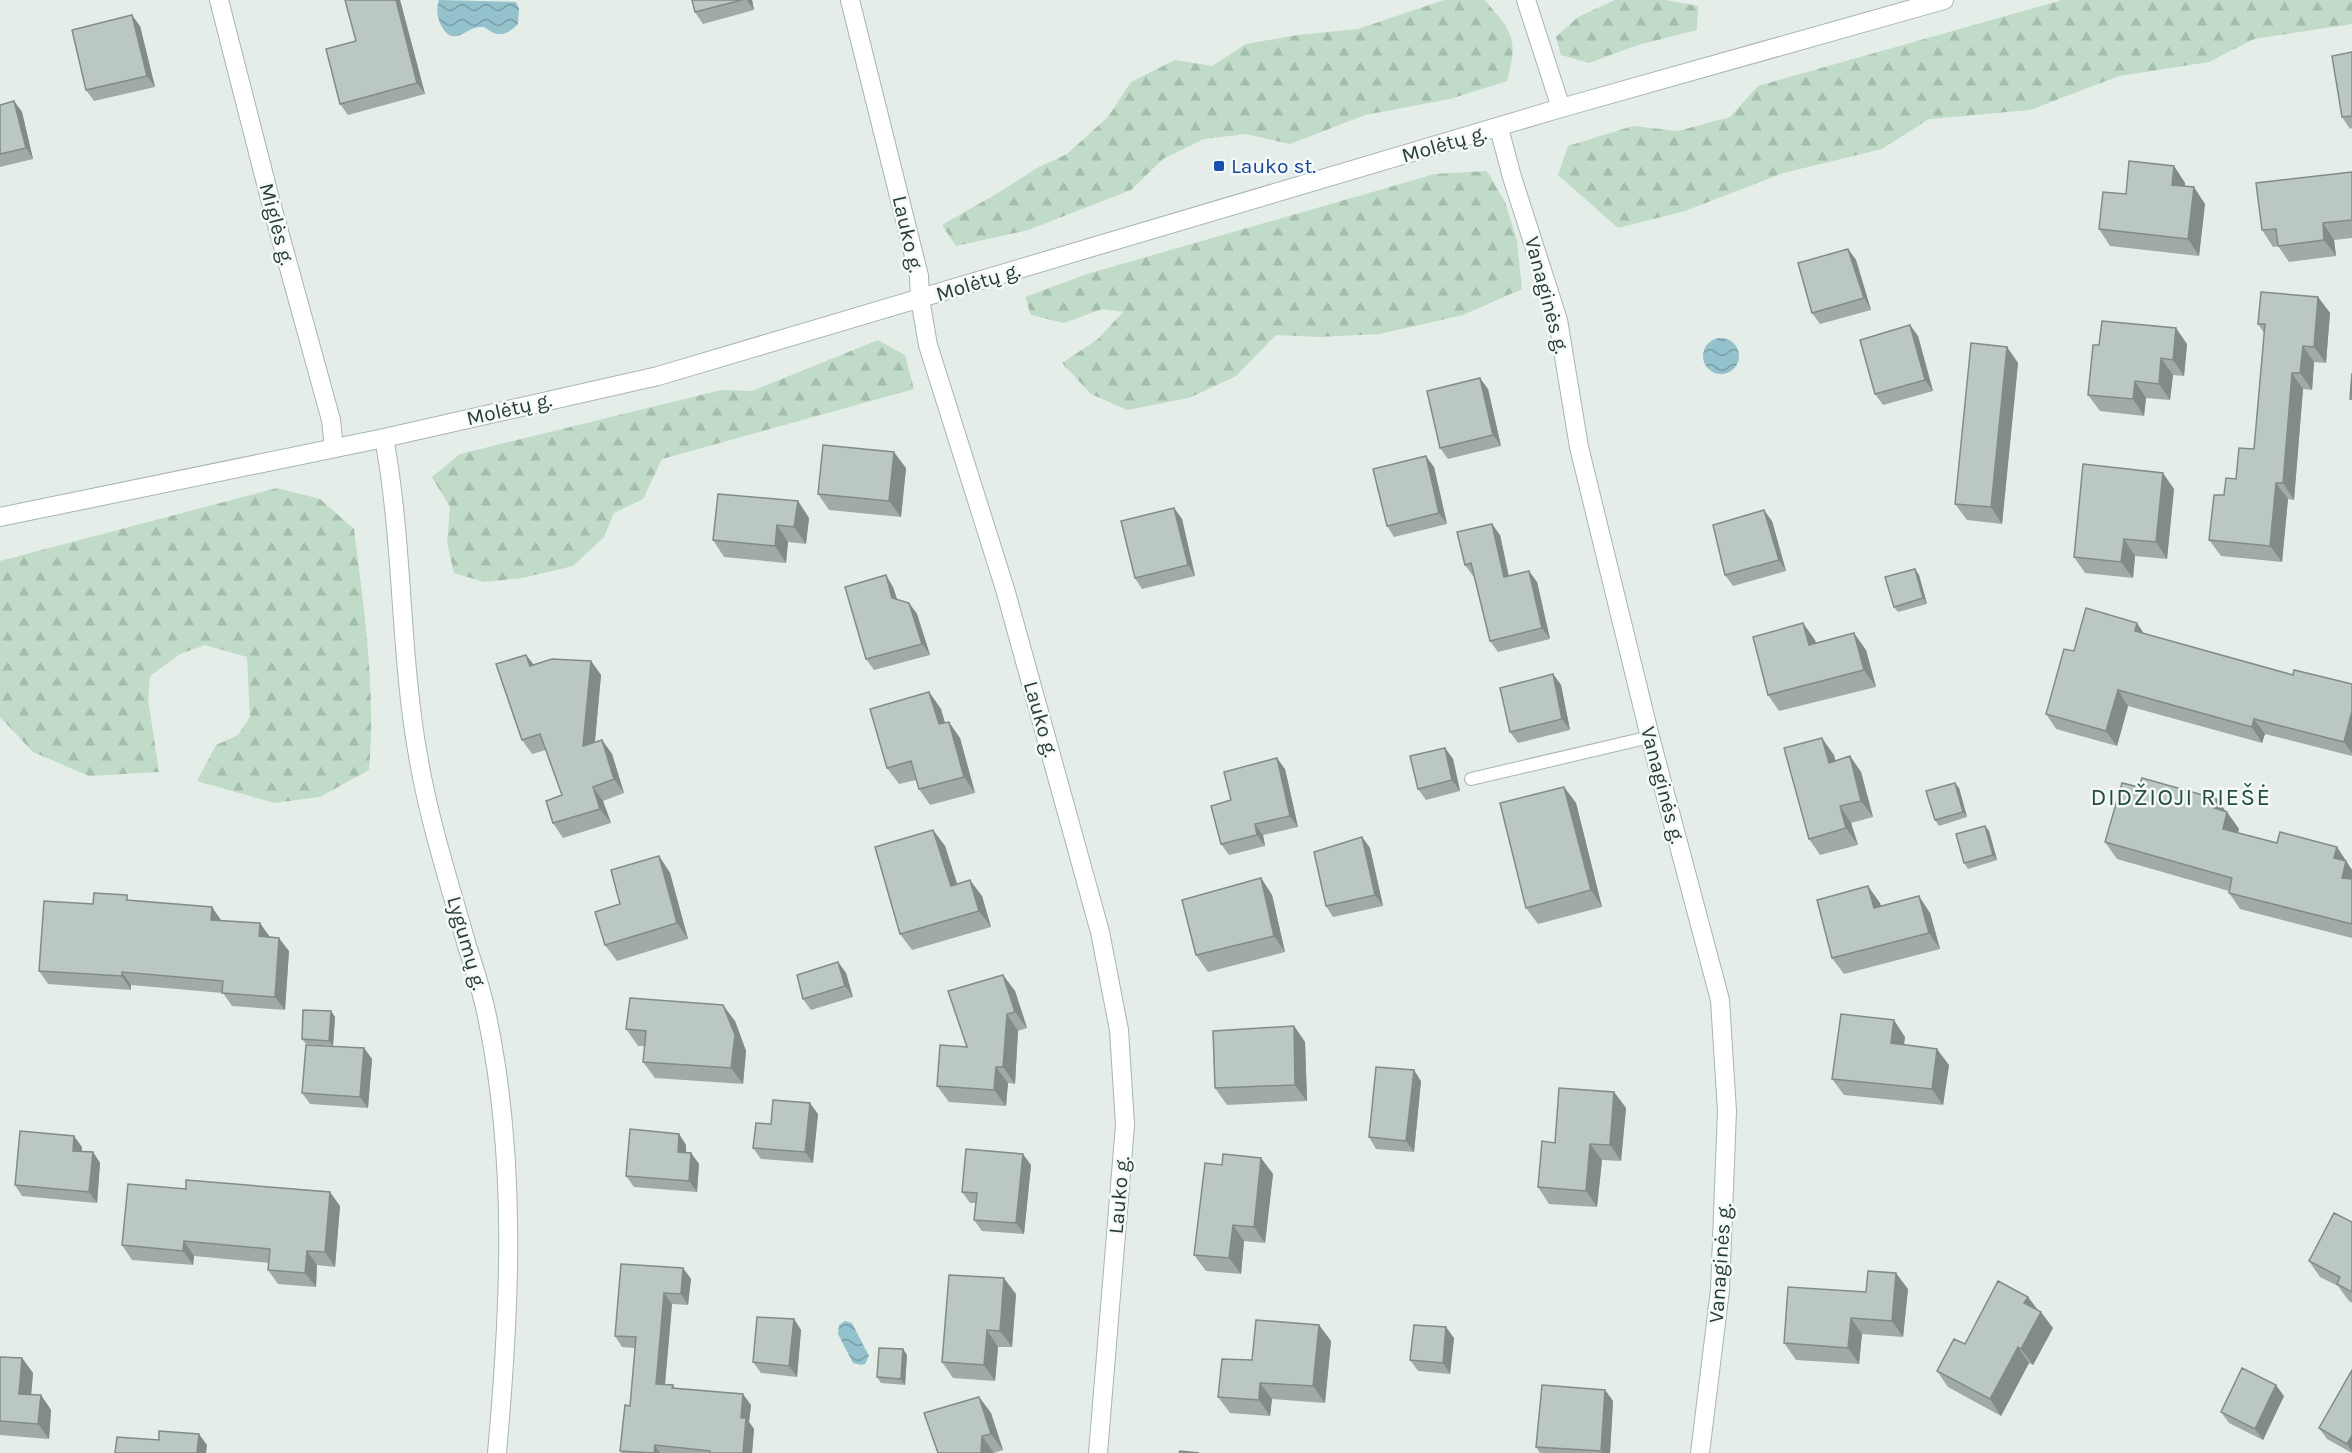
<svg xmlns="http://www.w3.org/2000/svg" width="2352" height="1453" font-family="Karla,sans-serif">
<defs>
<pattern id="forest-firs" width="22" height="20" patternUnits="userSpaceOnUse" patternTransform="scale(1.5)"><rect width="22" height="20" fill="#c0dbc8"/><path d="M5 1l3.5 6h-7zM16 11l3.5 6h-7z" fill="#a5bdac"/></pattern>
<pattern id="water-waves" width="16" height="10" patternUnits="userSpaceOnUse" patternTransform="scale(1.5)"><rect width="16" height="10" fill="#93c1cc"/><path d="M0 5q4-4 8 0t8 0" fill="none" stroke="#789ea6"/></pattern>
</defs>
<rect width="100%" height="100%" fill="#e5ede9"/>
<path fill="url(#forest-firs)" d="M1444,0H1485C1512,33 1519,37 1507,81L1450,99L1365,115L1290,144L1246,134L1204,139L1163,159L1131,190L1028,230L956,246L942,225L998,193L1037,168L1067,154L1108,117L1131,82L1175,60L1212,66L1246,44L1298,35L1358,29Z
M1615,0H1665L1698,6L1697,30L1638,45L1589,63L1561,55L1556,37L1578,17Z
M2062,0H2352V24L2254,39L2209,62L2119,76L2030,110L1929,119L1882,149L1783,173L1685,211L1618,228L1558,175L1568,146L1633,126L1678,131L1730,117L1758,86Z
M1487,171L1505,202L1517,241L1522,289L1463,315L1380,334L1318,337L1276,335L1236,376L1189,398L1127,410L1091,394L1062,363L1098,339L1123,312L1102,309L1064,323L1031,315L1025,297L1087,274L1435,174Z
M878,340L905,355L914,389L662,459L643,499L614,513L604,537L573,566L522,578L484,582L454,573L447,543L450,507L432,477L460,454L721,390L752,391Z
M277,488L320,499L354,529C364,609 376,689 369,770L320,797L274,803L197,781L216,745L238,735L250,717L247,657L205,645L180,654L150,676L148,699L159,772L89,776L33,752L0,717V561Z"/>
<path fill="url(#water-waves)" d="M439,0L516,2L519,8L518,24C510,32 501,38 490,31C486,29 486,27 482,27C467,25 455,49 442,27C437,19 436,9 439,0Z
M1703 356a18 18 0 1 1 36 0a18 18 0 1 1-36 0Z
M845,1321L852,1323L869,1356L865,1364L861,1365L853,1363L838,1334L839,1325Z"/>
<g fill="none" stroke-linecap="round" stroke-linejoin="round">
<g stroke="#a8b5b0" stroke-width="14">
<path id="lane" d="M1471,779L1650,737"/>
</g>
<g stroke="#a8b5b0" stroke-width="20">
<path id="street" d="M219,0L270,199L331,420L334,448
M850,0L919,276L920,299L928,345L1005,589L1100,932L1119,1030L1125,1125L1098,1453
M1526,0L1561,108
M1499,128L1512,177L1558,320L1579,447L1650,737L1720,1000L1727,1111L1720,1290L1700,1453
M384,438C404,544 399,654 419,761C430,824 450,885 467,946C475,970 483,995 488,1021C517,1163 510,1309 497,1453
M0,517L384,438L658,376L1561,108L1944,0"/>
</g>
<use href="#lane" stroke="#fff" stroke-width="12"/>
<use href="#street" stroke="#fff" stroke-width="18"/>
</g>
<path fill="#a0aba7" d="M400,0L425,94L348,115L340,104L356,41Z
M692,0H752L754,10L703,24L695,12Z
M140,26L155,87L94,101L86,90Z
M2352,52V128L2350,129L2342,117Z
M14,101L22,112L33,159L0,167V105Z
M2174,166L2185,183V186L2205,204L2199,256L2110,246L2099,229L2126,194Z
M2352,172V238L2334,240L2336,256L2289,262L2278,246L2273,247L2262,230Z
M1848,249L1856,260L1871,310L1820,324L1812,313Z
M2318,297L2330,313L2326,363L2314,362L2312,390L2303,389L2294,500L2288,499L2282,562L2221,556L2209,540L2224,495L2254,449L2264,333L2258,324Z
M1918,336L1933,391L1883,405L1875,394Z
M2187,344L2184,376L2173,375L2170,400L2146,398L2144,416L2100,411L2088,395L2099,345Z
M2007,347L2018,363L2002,524L1967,520L1955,504Z
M1488,389L1501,446L1448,459L1440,448Z
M1434,467L1447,524L1394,537L1387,526Z
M906,468L901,517L829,510L818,494Z
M2174,489L2167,559L2135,556L2133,578L2085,573L2074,557Z
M798,501L809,518L806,544L788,542L786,563L724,557L713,540Z
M1174,508L1182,519L1195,576L1142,589L1135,578Z
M1772,521L1786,571L1733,586L1725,575Z
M1500,535L1509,576L1537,582L1550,639L1498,652L1490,641L1474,575L1473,576L1465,565Z
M1915,569L1919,575L1927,604L1898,612L1894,607Z
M893,587L897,599L909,603L917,614L930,655L874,670L866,659Z
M1815,640L1816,643L1866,650L1876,687L1779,711L1768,695Z
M2074,651L2293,675L2352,684V756L2265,734L2262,743L2128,706L2117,746L2056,729L2046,714Z
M526,655L534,665L591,661L601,675L595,742L602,740L612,754L624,793L603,801L611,823L563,838L553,823L562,795L546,750L532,754L522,740Z
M1553,674L1561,685L1570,730L1518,743L1510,732Z
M929,692L941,709L945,723L960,738L975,793L930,805L919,789L916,780L899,784L887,768Z
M1445,748L1453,759L1460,791L1426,800L1418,789Z
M1834,755L1835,761L1850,756L1861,772L1873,817L1851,823L1858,845L1820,855L1809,839Z
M1285,769L1298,827L1263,835L1265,846L1229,855L1221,844Z
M1564,787L1576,803L1602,907L1538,924L1526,908Z
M2139,787L2217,799L2239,829L2238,833L2277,843L2337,847L2352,870V938L2240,909L2229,893V891L2117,859L2105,842Z
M1959,788L1967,817L1939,826L1935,820Z
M1985,826L1989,831L1997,860L1968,869L1964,863Z
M933,830L945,846L957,884L982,896L991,927L912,950L900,934Z
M1362,837L1370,848L1383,906L1333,917L1326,906Z
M659,856L670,873L688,939L617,961L605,945L620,904Z
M1261,878L1272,895L1285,952L1208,972L1196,955Z
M131,900L221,921L270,937L289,951L285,1010L232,1006L223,993L131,985V990L48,984L39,971L93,904Z
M1880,903L1881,906L1930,913L1940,949L1844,974L1832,958Z
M838,962L846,973L853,997L811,1010L803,999Z
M1003,975L1015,991L1027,1028L1018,1031L1015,1084L1008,1083L1006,1106L949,1102L937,1086L967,1047Z
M331,1011L335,1017L333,1046L306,1044L302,1039Z
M735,1021L746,1051L743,1084L655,1078L643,1062L645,1046H638L626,1029Z
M1294,1026L1305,1042L1307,1101L1227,1105L1215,1088Z
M1905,1037L1904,1044L1949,1065L1943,1105L1844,1095L1832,1079Z
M364,1048L372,1059L368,1108L310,1104L302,1093Z
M1421,1081L1414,1152L1376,1149L1369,1137Z
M1614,1092L1626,1108L1621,1161L1602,1160L1597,1207L1549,1204L1538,1187L1555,1143Z
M818,1114L813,1163L761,1159L753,1148L771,1124Z
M679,1134L686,1145V1153H691L699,1164L697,1192L634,1187L626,1176Z
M82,1147L81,1152H93L100,1163L97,1203L22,1196L15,1185Z
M1261,1158L1273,1174L1265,1243L1244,1241L1241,1274L1206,1271L1194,1255L1222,1165Z
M1031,1165L1024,1234L982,1231L974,1220L976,1203H970L962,1192Z
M340,1206L335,1267L317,1265L316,1287L278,1284L268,1270L269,1263L194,1256L193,1265L132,1260L122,1245Z
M2352,1222V1303L2348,1300L2338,1286L2320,1277L2309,1261Z
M683,1268L691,1279L688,1305L672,1304L665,1384L673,1385L675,1388L751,1405L749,1422L754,1429L752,1453H622L620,1451L630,1406L635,1348L622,1347L615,1336Z
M1908,1289L1903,1337L1862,1334L1859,1364L1796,1360L1784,1343L1866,1292Z
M1016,1294L1012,1347H998L995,1381L953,1378L942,1362Z
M2028,1297L2037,1309L2053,1328L2033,1365L2029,1363L2001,1416L1948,1387L1937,1371L1965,1344Z
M794,1319L801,1330L797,1377L761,1373L753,1362Z
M1319,1325L1331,1341L1325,1403L1272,1399L1270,1416L1230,1413L1218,1397L1252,1360Z
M1454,1338L1450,1374L1418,1371L1410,1360Z
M903,1349L907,1355L905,1385L881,1383L877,1377Z
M0,1357L22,1358L33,1373L31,1394L41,1395L51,1410L49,1439L0,1435Z
M2352,1370V1453L2327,1439L2319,1428Z
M1605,1390L1613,1401L1610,1453H1540L1536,1447Z
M2284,1396L2263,1440L2229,1423L2221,1412Z
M979,1397L991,1413L1003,1450L994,1453H938Z"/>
<path fill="#828b88" d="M396,0H400L425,94L417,83Z
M747,0H752L754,10Z
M132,15L140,26L155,87L147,76Z
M14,101L22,112L33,159L26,148Z
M2174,166L2185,183L2183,201L2172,185Z
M2194,187L2205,204L2199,256L2188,239Z
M2323,223L2334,240L2336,256L2324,240Z
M1848,249L1856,260L1871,310L1864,298Z
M2318,297L2330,313L2326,363L2314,347Z
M1910,325L1918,336L1933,391L1925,380Z
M2176,328L2187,344L2184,376L2173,360Z
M2303,346L2314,362L2312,390L2300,373Z
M2007,347L2018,363L2002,524L1991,507Z
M2161,358L2173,375L2170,400L2159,384Z
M2292,373L2303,389L2294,500L2283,483Z
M1480,378L1488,389L1501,446L1493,435Z
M2135,381L2146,398L2144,416L2133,399Z
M894,452L906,468L901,517L889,501Z
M1426,456L1434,467L1447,524L1439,513Z
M2163,473L2174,489L2167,559L2156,542Z
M2276,483L2288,499L2282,562L2270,546Z
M798,501L809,518L806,544L794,527Z
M1174,508L1182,519L1195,576L1188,565Z
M1764,510L1772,521L1786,571L1779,560Z
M1492,524L1500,535L1511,588L1504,577Z
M777,525L788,542L786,563L775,546Z
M2124,539L2135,556L2133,578L2121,562Z
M1915,569L1919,575L1927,604L1923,598Z
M1529,571L1537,582L1550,639L1542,628Z
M886,575L893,587L900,609L892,598Z
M909,603L917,614L930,655L922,644Z
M1803,623L1815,640L1821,661L1809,645Z
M2137,623L2147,638L2135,631Z
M1854,633L1866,650L1876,687L1864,670Z
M526,655L537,669L530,666Z
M591,661L601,675L593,761L583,746Z
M1553,674L1561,685L1570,730L1562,719Z
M2118,690L2128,706L2117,746L2106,731Z
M929,692L941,709L950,741L939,724Z
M2352,711V753L2344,742Z
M2254,719L2265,734L2262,743L2252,727Z
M949,722L960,738L975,793L964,777Z
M1822,738L1834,755L1840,779L1829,763Z
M602,740L612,754L624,793L614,779Z
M1445,748L1453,759L1460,791L1452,780Z
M1850,756L1861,772L1873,817L1861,801Z
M1277,758L1285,769L1298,827L1290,816Z
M1955,783L1959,788L1967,817L1963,812Z
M593,787L603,801L611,823L600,809Z
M1564,787L1576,803L1602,907L1591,890Z
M2217,799L2227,814V812L2239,829L2234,846L2223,829L2214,808Z
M1840,806L1851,823L1858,845L1846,828Z
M1255,824L1263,835L1265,846L1257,835Z
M1985,826L1989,831L1997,860L1993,855Z
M933,830L945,846L963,902L951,886Z
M1362,837L1370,848L1383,906L1375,895Z
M2337,847L2352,870V893L2342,878L2334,858Z
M659,856L670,873L688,939L677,923Z
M1261,878L1272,895L1285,952L1274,936Z
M970,880L982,896L991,927L979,911Z
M1868,886L1880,903L1885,924L1874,908Z
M1919,896L1930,913L1940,949L1929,933Z
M212,907L221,920H211Z
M260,923L270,937L259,936Z
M279,938L289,951L285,1010L275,997Z
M838,962L846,973L853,997L845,986Z
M122,972L131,985V990L122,976Z
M1003,975L1015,991L1027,1028L1015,1012Z
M723,1005L735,1021L746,1051L743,1084L731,1068Z
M331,1011L335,1017L333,1046L329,1041Z
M1007,1014L1018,1031L1015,1084L1003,1067Z
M1894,1020L1905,1037L1902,1059L1891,1043Z
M1294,1026L1305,1042L1307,1101L1295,1085Z
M364,1048L372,1059L368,1108L360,1097Z
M1937,1049L1949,1065L1943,1105L1932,1089Z
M996,1067L1008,1083L1006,1106L994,1090Z
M1414,1070L1421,1081L1414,1152L1406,1141Z
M1614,1092L1626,1108L1621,1161L1610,1145Z
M810,1103L818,1114L813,1163L805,1152Z
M679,1134L686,1145V1163L678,1152Z
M74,1136L82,1147L81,1162L73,1151Z
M1590,1144L1602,1160L1597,1207L1586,1191Z
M93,1152L100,1163L97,1203L89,1192Z
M691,1153L699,1164L697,1192L689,1181Z
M1023,1154L1031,1165L1024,1234L1016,1223Z
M1261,1158L1273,1174L1265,1243L1254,1227Z
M330,1192L340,1206L335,1267L325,1252Z
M1233,1225L1244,1241L1241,1274L1229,1258Z
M184,1241L194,1256L193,1265L183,1251Z
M307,1251L317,1265L316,1287L305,1273Z
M683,1268L691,1279L688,1305L681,1294Z
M1896,1273L1908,1289L1903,1337L1892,1321Z
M1004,1278L1016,1294L1012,1347L1000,1331Z
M664,1293L672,1304L664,1395L656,1384Z
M2028,1297L2040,1313L2024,1303Z
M2041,1312L2053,1328L2033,1365L2021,1349Z
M1851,1318L1862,1334L1859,1364L1848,1348Z
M794,1319L801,1330L797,1377L789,1366Z
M1319,1325L1331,1341L1325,1403L1313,1386Z
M1446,1327L1454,1338L1450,1374L1443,1363Z
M987,1330L998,1347L995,1381L984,1365Z
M2018,1347L2029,1363L2001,1416L1990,1399Z
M903,1349L907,1355L905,1385L901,1379Z
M22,1358L33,1373L30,1409L19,1394Z
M1260,1383L1272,1399L1270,1416L1259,1400Z
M2276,1385L2284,1396L2263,1440L2255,1429Z
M1605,1390L1613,1401L1610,1453H1602L1601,1451Z
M743,1394L751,1405L749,1422L754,1429L752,1453H743L741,1418Z
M41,1395L51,1410L49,1439L38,1424Z
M979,1397L991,1413L1003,1450L991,1434Z
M199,1434L207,1445L206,1453H197Z
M2352,1435V1451L2347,1444Z
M982,1436L994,1453H981Z
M655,1445L660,1453H654Z"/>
<path fill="#bac7c2" stroke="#828b88" stroke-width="1.5" d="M345,0H396L417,83L340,104L326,49L356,41Z
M692,0H742L695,12Z
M132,15L147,76L86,90L72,30Z
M2352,52V116L2342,117L2332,56Z
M14,101L26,148L0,154V105Z
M2129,161L2174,166L2172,185L2194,187L2188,239L2099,229L2103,192L2126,194Z
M2352,172V220L2323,223L2324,240L2278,246L2276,229L2262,230L2256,183Z
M1848,249L1864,298L1812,313L1798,263Z
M2261,292L2318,297L2314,347L2303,346L2300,373H2292L2283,483H2276L2270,546L2209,540L2214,495H2224L2226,478L2236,479L2239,448L2254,449L2265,324H2258Z
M2102,321L2176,328L2173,360L2161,358L2159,384L2135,381L2133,399L2088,395L2093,345H2099Z
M1910,325L1925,380L1875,394L1860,340Z
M1971,343L2007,347L1991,507L1955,504Z
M2352,373V399H2350Z
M1480,378L1493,435L1440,448L1427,391Z
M823,445L894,452L889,501L818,494Z
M1426,456L1439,513L1387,526L1373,469Z
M2083,464L2163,473L2156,542L2124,539L2121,562L2074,557Z
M718,494L798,501L794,527L777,525L775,546L713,540Z
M1174,508L1188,565L1135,578L1121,521Z
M1764,510L1779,560L1725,575L1713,525Z
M1492,524L1504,577L1529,571L1542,628L1490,641L1471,563L1465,565L1457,532Z
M1915,569L1923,598L1894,607L1885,577Z
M886,575L892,598L909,603L922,644L866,659L845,587Z
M2086,608L2137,623L2135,631L2293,675L2294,670L2352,684V711L2344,742L2254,719L2252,727L2118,690L2106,731L2046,714L2064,649L2074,651Z
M1803,623L1809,645L1854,633L1864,670L1768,695L1753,637Z
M526,655L530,666L552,659L591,661L583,746L602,740L614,779L593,787L600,809L553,823L546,801L562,795L540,734L522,740L496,664Z
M1553,674L1562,719L1510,732L1500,688Z
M929,692L939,724L949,722L964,777L919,789L911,761L887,768L870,709Z
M1822,738L1829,763L1850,756L1861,801L1840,806L1846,828L1809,839L1784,748Z
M1445,748L1452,780L1418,789L1410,756Z
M1277,758L1290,816L1255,824L1257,835L1221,844L1211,806L1231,800L1224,772Z
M2142,778L2217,799L2214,808L2227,812L2223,829L2277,843L2280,832L2337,847L2334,858L2346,861L2342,878L2352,879V924L2229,893L2232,878L2105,842L2122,783L2139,787Z
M1955,783L1963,812L1935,820L1926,791Z
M1564,787L1591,890L1526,908L1500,803Z
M1985,826L1993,855L1964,863L1956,834Z
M933,830L951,886L970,880L979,911L900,934L875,847Z
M1362,837L1375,895L1326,906L1314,852Z
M659,856L677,923L605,945L595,912L620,904L611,870Z
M1261,878L1274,936L1196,955L1182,900Z
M1868,886L1874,908L1919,896L1929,933L1832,958L1817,900Z
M94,893L127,895V900L212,907L211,920L260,923L259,936L279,938L275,997L222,993L223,981L122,972V976L39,971L44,901L93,904Z
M838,962L845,986L803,999L797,975Z
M1003,975L1015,1012L1007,1014L1003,1067H996L994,1090L937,1086L940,1045L967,1047L948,991Z
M630,998L723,1005L735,1035L731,1068L643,1062L646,1031L626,1029Z
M303,1010L331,1011L329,1041L302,1039Z
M1841,1014L1894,1020L1891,1043L1937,1049L1932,1089L1832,1079Z
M1294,1026L1295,1085L1215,1088L1213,1031Z
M306,1045L364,1048L360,1097L302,1093Z
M1376,1067L1414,1070L1406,1141L1369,1137Z
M1559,1088L1614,1092L1610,1145L1590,1144L1586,1191L1538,1187L1542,1141L1555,1143Z
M773,1100L810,1103L805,1152L753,1148L756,1123L771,1124Z
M630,1129L679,1134L678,1152L691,1153L689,1181L626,1176Z
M20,1131L74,1136L73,1151L93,1152L89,1192L15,1185Z
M966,1149L1023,1154L1016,1223L974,1220L977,1193L962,1192Z
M1223,1154L1261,1158L1254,1227L1233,1225L1229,1258L1194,1255L1205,1163L1222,1165Z
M186,1180L330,1192L325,1252L307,1251L305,1273L268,1270L270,1249L184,1241L183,1251L122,1245L128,1184L186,1189Z
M2334,1213L2352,1222V1292L2337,1284L2340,1277L2309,1261Z
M621,1264L683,1268L681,1294L664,1293L656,1384L673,1385L672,1388L743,1394L741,1418H746L743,1453H710V1451L655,1445L654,1453L620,1451L625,1405L630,1406L636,1337L615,1336Z
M1868,1271L1896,1273L1892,1321L1851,1318L1848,1348L1784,1343L1788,1287L1866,1292Z
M949,1275L1004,1278L1000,1331L987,1330L984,1365L942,1362Z
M1998,1281L2028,1297L2024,1303L2041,1312L2021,1349L2018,1347L1990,1399L1937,1371L1954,1339L1965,1344Z
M757,1317L794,1319L789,1366L753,1362Z
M1256,1320L1319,1325L1313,1386L1260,1383L1259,1400L1218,1397L1222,1359L1252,1360Z
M1414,1325L1446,1327L1443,1363L1410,1360Z
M879,1348L903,1349L901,1379L877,1377Z
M0,1357L22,1358L19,1394L41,1395L38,1424L0,1421Z
M2242,1368L2276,1385L2255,1429L2221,1412Z
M2352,1370V1435L2347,1444L2319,1428Z
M1542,1385L1605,1390L1601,1451L1536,1447Z
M979,1397L991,1434L982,1436L981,1453H938L924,1413Z
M159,1431L199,1434L197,1453H115L117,1437L159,1440Z
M1180,1451L1199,1453H1179Z"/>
<rect fill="#1a4fb4" stroke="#f5f9f7" stroke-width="2" x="1213" y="160" width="12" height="12" rx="3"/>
<g text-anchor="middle" stroke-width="5" stroke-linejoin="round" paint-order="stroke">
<g font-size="21" fill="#263d37" stroke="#f5f9f7">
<text transform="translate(1444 144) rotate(-16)" y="7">Molėtų g.</text>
<text transform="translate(277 224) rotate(75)" y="7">Miglės g.</text>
<text transform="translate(908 234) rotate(77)" y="7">Lauko g.</text>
<text transform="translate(978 282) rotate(-17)" y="7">Molėtų g.</text>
<text transform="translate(1547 295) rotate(75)" y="7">Vanaginės g.</text>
<text transform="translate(509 409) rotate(-13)" y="7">Molėtų g.</text>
<text transform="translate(1041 719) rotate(74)" y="7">Lauko g.</text>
<text transform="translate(1663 785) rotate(75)" y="7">Vanaginės g.</text>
<text transform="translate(467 943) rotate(74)" y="7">Lygumų g.</text>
<text transform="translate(1119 1195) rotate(-85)" y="7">Lauko g.</text>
<text transform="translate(1720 1263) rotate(-86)" y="7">Vanaginės g.</text>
</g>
<g font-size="21" fill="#164399" stroke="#f5f9f7" text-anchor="start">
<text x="1231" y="173">Lauko st.</text>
</g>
<g font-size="24" letter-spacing="1.5" fill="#244d44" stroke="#f5f9f7">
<text x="2181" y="805">DIDŽIOJI RIEŠĖ</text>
</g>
</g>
</svg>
